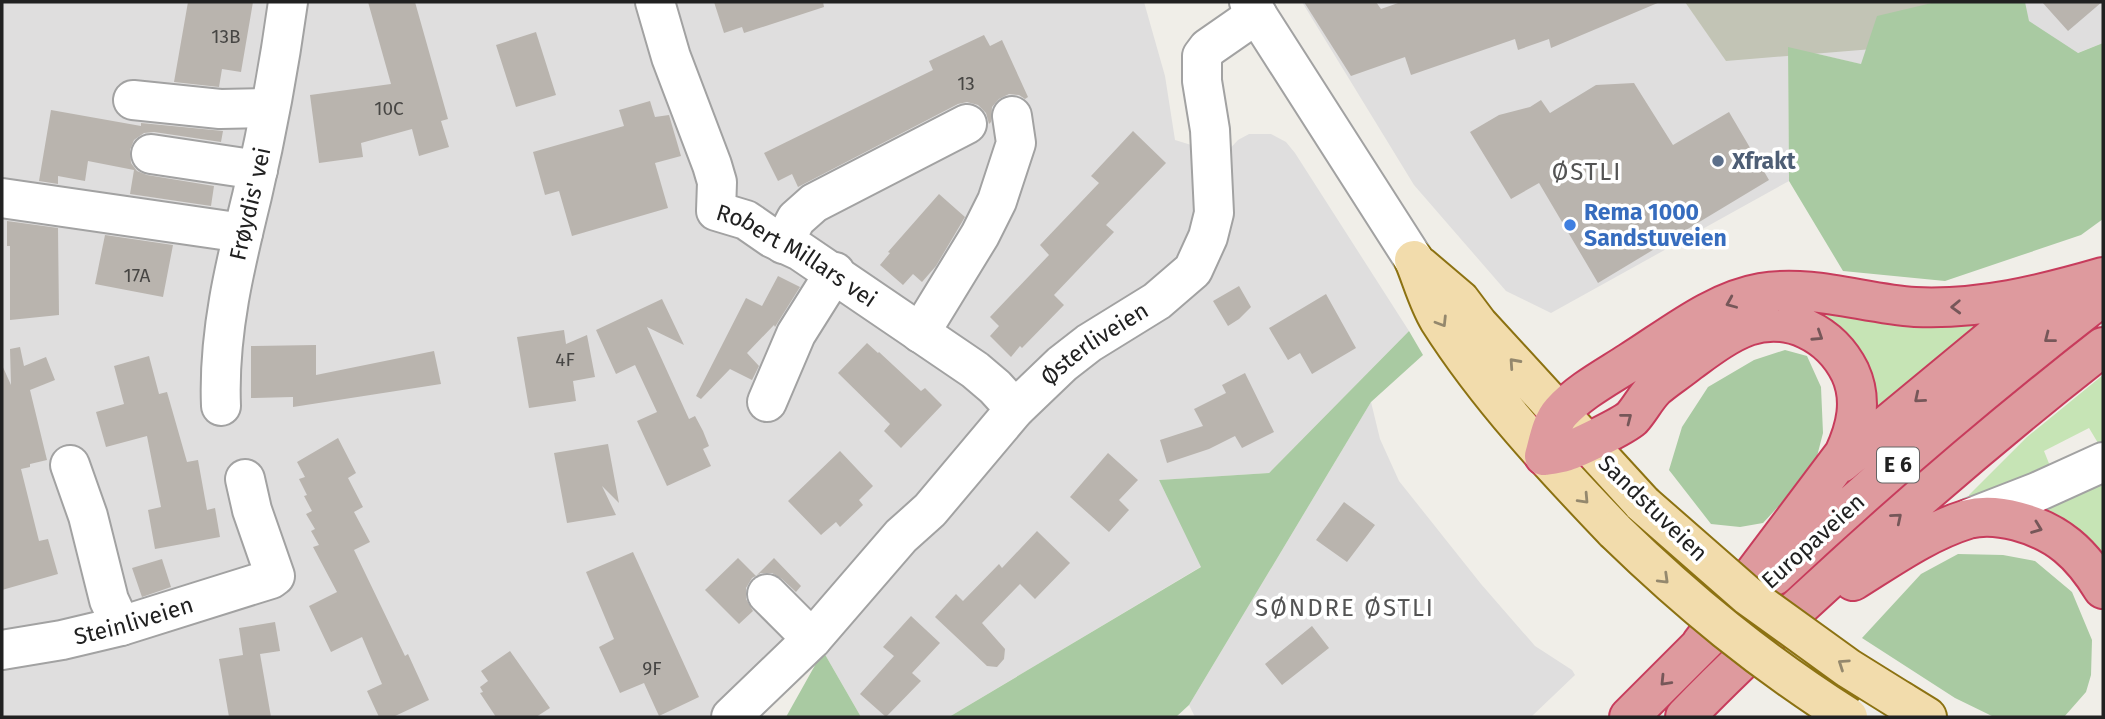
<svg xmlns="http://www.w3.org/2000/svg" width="2105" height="719" font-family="'Fira Sans',sans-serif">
<rect width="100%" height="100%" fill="#f0eee8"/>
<path fill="#dfdede" d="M2,2H1144L1165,76L1175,140L1224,155L1238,140L1249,134H1271L1286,142L1295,153L1409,331L1269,473L1159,480L1202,566L949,717H861L823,651L709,717H2Z
M1302,2H2103V43L1978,92L1788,47L1789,181L1551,313L1506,291L1414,185Z
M1371,402L1380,439L1399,481L1481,584L1535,646L1572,670L1575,675L1531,717H1195L1189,705Z"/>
<path fill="#c2c4b5" d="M1685,2H1989L1983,40L1726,61Z"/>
<path fill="#c6e4b5" d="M1807,305L1985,320L1879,416Z
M2103,375V447L2101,448L2089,428L2044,451L2052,471L1968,500L1969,495L2027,437Z
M2103,475V557L2031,506Z"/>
<path fill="#a9caa2" d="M1936,2H2025L2029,21L2078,53L2103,43V219L2081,235L1945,281L1843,271L1789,181L1788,47L1861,64L1877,16Z
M1409,331L1423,355L1371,402L1189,705L1176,717H949L1201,567L1159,480L1269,473Z
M1785,350L1807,356L1821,387L1823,433L1814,468L1763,523L1740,527L1711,524L1669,470L1682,427L1708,387L1754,360Z
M1958,554L2003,555L2035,561L2072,592L2092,640L2091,675L2086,692L2064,717H1994L1955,698L1862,638L1921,574Z
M823,651L861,717H786Z"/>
<path fill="#b9b4ae" d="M188,2H253L241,72L222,69L219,87L174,82Z
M368,2H415L448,119L441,121L449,147L419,156L412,129L361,143L363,157L319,163L310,95L391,84Z
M714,2H823L824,7L744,33L742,27L724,33Z
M1304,2H1376L1381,9L1401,2H1660L1551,48L1549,39L1518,50L1515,39L1411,75L1405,57L1351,76Z
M2042,2H2102L2068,31Z
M536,32L556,95L516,107L496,45Z
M984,35L990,46L1002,40L1028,97L1025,99L1019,95L1009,94L999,99L992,107L991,122L989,124L986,113L978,105L967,102L958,104L798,187L792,174L778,181L764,153L933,70L929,61Z
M1634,83L1673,145L1729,112L1769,180L1598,283L1539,183L1511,199L1470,132L1499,115L1530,107L1541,100L1550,113L1596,85Z
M650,101L655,117L669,115L681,156L655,163L668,208L572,236L559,191L545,195L533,152L624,126L619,110Z
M51,110L141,126V123L223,131L221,142L154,132L144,133L134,140L130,150L131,163L137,171L147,175L214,186L211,206L130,194L134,170L88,161L85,181L58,176V184L39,181Z
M1133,131L1166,163L1106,225L1114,232L1054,295L1064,305L1022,348L1020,346L1011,357L990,336L999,326L990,317L1049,255L1040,245L1099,183L1091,176Z
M939,194L965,217L936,266L922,282L913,274L903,285L880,265L890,253L888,252Z
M7,221L58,228L59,315L10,320V246H7Z
M105,235L173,245L163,297L95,284Z
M778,276L800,287L775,327L774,325L747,353L759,366L752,380L730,369L701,399L696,396L746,298L762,306Z
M1239,286L1251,307L1239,319L1228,326L1213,301Z
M1326,294L1356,348L1312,374L1300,353L1288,360L1269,328Z
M662,299L684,345L647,327L689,419L695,416L703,431L709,446L703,449L711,466L667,486L637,421L657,412L635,365L616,374L596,330Z
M564,330L566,344L587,335L595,377L573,381L576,401L529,408L517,337Z
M867,343L878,353L879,352L921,391L925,388L942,405L901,448L884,431L890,424L838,373Z
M316,345V375L434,351L441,384L293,407V397L251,398V346Z
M20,347L24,366L46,357L55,380L30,390L47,460L30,464V467L21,469L39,541L48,539L58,574L2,590V365L11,385L10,349Z
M149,356L159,394L167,392L187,462L198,460L207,510L215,508L220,537L155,549L148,510L161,507L147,436L106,447L96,412L124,404L114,366Z
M1245,373L1274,432L1242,448L1235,436L1209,449L1167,463L1160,440L1203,426L1194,409L1226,393L1222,385Z
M338,438L356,473L348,478L363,507L354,512L370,542L354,550L405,656L408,654L429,700L393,717H379L367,691L382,684L362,637L331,652L309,606L337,592L313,547L319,545L311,531L315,529L306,514L312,511L304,496L307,495L299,479L305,477L297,462Z
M608,444L619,503L602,486L616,515L567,523L554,453Z
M840,451L873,486L859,500L863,505L840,527L836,522L821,535L788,501Z
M1108,453L1138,480L1119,500L1129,510L1109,532L1070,497Z
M1344,502L1375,525L1347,562L1316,540Z
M1037,531L1070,563L1035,599L1020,584L982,623L1005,649L1004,659L997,667L987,666L935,617L956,594L963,601L999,564L1002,568Z
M633,552L699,697L659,716L644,683L620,693L599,647L614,639L586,572Z
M738,558L756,576L774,558L801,586L796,592L782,579L772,573H761L752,578L746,588V599L753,611L739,624L705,590Z
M162,559L171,587L142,597L132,568Z
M911,616L940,643L912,673L921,681L886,717L860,694L894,656L883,647Z
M275,622L280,651L260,654L271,717H229L219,659L243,655L239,628Z
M1312,626L1329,648L1282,685L1265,664Z
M510,651L550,708L536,717H496L480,693L483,692L480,687L488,681L481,671Z"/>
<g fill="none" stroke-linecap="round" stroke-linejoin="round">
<g stroke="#a2a2a2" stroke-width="42">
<g id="minor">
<path id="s1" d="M655,2L671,57L712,165L717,182L716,211L746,220L772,238L800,251L975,370L995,387L1015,409"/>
<path d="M1249,2L1414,260"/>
<path d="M133,100L220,109L270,108"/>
<path d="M151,154L258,170"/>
<path d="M2,198L243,233"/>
<path d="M783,244L796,219L814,203L967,124"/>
<path d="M920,333L980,235L997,201L1016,143L1012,116"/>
<path d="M767,402L796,334L835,272"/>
<path id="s2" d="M221,406C218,334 235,265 252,196C267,132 279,67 288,2"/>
<path d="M70,465L88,516L109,600L121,626"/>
<path d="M1970,518L2037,492L2103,462"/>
<path d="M767,594L812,639"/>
<path id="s3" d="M2,650L62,640L121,626L271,579L275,576L252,510L245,479"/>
<path id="s4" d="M731,717L812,639L901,536L930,510L1015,409L1062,364L1089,343L1157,301L1193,270L1208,237L1214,213L1210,130L1202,81V56L1208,48L1257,14"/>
</g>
</g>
<g stroke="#8c7212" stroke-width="42">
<path id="major" d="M1414,260C1422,279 1428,302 1439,320C1488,397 1552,465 1615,531
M1420,266L1460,300L1478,324L1643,504
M1901,701L1927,717"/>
</g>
<g stroke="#c73c5c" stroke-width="42">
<path id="highway" d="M1841,463L2043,296
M1774,576C1879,478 1989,384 2103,296
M1853,581C1890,558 1926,532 1968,519C1983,515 2002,517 2017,521C2058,532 2081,553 2103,589
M1701,644L1844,454C1856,428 1863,400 1850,372C1831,334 1789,312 1748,326C1726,334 1707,349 1689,362C1678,371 1665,379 1655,388C1646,397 1640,409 1632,418C1623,426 1578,448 1565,452C1559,454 1551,455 1544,456C1548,442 1551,423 1561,412C1580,391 1607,377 1630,362C1670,337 1714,301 1761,293C1812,284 1865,304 1915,307C1980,310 2041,295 2103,277
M1629,717L1719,627
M1685,717C1729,671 1776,628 1823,585C1913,502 2007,422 2103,347"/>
</g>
<use href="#minor" stroke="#fff" stroke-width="38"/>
<use href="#major" stroke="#f2dcac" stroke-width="38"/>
<use href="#highway" stroke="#de9a9e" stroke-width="38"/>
<g stroke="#8c7212" stroke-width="42" stroke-linecap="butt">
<path id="major-bridge" d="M1643,504L1747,595L1848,668L1901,701
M1615,531C1689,603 1760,661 1848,717"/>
</g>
<use href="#major-bridge" stroke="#f2dcac" stroke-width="38"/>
</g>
<defs><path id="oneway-chevron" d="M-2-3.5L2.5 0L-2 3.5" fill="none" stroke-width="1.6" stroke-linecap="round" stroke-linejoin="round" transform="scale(1.75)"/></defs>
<g stroke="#765759">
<use href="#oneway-chevron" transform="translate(1731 303) rotate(157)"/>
<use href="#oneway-chevron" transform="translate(1956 307) rotate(178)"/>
<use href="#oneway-chevron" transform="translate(1818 336) rotate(33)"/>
<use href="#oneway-chevron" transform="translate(2049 338) rotate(142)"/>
<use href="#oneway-chevron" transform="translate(1919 398) rotate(140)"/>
<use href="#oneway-chevron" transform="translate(1627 418) rotate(-38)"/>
<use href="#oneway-chevron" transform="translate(1897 518) rotate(-40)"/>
<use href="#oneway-chevron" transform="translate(2037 528) rotate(21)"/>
<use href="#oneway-chevron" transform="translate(1665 681) rotate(134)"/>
</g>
<g stroke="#94886d">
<use href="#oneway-chevron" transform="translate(1442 322) rotate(58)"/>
<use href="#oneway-chevron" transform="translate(1514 363) rotate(-132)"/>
<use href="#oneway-chevron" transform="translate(1584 499) rotate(47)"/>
<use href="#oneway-chevron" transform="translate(1664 579) rotate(44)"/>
<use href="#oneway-chevron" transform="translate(1843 664) rotate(-146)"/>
</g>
<circle fill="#5c6f8a" stroke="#fff" stroke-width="2.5" cx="1718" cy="161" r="7"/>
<circle fill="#3f7fe0" stroke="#fff" stroke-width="2.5" cx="1570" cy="225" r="7"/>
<g text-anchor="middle" stroke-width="7" stroke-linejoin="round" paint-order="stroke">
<g font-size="19" fill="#474644">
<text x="226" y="43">13B</text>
<text x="966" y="90">13</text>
<text x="389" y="115">10C</text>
<text x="137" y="282">17A</text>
<text x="565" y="366">4F</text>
<text x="652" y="675">9F</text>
</g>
<rect fill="#fff" stroke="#646464" stroke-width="2" x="1877" y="447.5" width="42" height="35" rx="5"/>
<g font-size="21" font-weight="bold" fill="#212121">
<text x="1898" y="472">E 6</text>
</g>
<g font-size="23" font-weight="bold" fill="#4e5e75" stroke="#fff" text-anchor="start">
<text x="1732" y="169">Xfrakt</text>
</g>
<g font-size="23" fill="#212121" stroke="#fff">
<text dy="8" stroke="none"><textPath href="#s2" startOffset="205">Frøydis' vei</textPath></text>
<text dy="8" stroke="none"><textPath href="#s1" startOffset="312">Robert Millars vei</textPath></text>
<text dy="8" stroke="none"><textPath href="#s4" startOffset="523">Østerliveien</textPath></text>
<text transform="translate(1653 508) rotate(44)" y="8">Sandstuveien</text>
<text transform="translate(1813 541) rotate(-42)" y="8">Europaveien</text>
<text dy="8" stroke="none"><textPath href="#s3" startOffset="135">Steinliveien</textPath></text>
</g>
<g font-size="23" font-weight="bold" fill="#366cbe" stroke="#fff" text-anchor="start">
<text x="1584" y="220">Rema 1000<tspan x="1584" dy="26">Sandstuveien</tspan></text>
</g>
<g font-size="24" letter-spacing="2" fill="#545454" stroke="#fff">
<text x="1587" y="180">ØSTLI</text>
<text x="1345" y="616">SØNDRE ØSTLI</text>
</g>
</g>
<rect width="2105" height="719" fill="none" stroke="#212121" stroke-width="7"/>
</svg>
